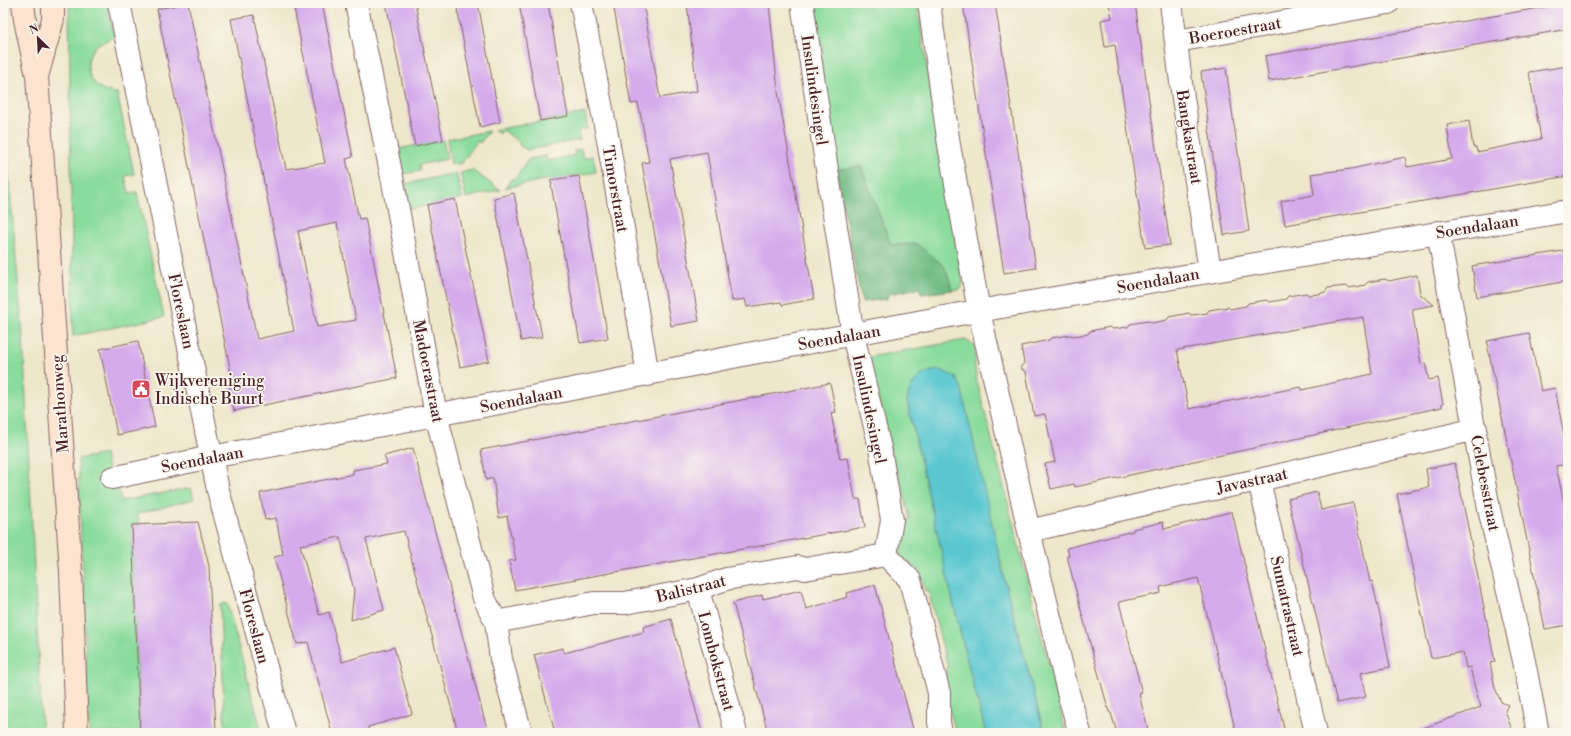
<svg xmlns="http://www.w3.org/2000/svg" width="1571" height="736" font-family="'Libre Bodoni',serif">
<rect width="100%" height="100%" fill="#fbf7ec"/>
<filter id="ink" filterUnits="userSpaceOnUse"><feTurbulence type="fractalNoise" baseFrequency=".025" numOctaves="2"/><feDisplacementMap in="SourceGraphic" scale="8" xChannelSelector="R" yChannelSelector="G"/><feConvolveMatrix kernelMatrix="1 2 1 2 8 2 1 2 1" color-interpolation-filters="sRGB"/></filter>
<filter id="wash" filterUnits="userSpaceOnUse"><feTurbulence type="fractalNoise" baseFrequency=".012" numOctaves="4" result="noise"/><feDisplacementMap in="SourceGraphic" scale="16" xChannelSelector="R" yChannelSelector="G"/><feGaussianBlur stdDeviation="0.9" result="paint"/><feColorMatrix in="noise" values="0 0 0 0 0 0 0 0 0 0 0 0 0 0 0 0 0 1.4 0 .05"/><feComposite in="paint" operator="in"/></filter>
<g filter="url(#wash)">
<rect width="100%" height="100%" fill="#eee7cb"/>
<path fill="#8adc9d" stroke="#6a7e64" d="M69,3H107L114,35C110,41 101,41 96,46C78,66 92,92 117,93L134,174L125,176L129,193L137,192L164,317L73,336Z
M813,3H917L939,145L963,283L960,289L922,294L919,288L888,294L887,299L862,302L836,170Z
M3,110L23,337L42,733H3Z
M585,113L588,129L578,131L580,140L527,150L519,145L520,143L503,130L500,134L494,130Z
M489,131L480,143L477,141L462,163L451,165L447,139Z
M443,140L447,159L419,165L420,171L403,174L398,149Z
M581,149L583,158L593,156L596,172L550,181L549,179L505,188L512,178L514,180L529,159L546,156L547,161L575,155L574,151Z
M472,170L500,190L466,198L460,173Z
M456,173L462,198L410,209L405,184Z
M965,340L975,345V367L977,381L1066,733H1044L1005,582L989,511L932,371C914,377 912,385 907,401C933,512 956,623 986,733H956L940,677L947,675L946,669L948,668L928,590L925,591L919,570L900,557L897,544L907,524V520L910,519L900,478H897L868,357Z
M105,454L110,481L117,480L121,501L191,488L194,499L137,514L140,524L132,525L140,733H89L78,459Z
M227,603L262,733H225L220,605Z"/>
<path fill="#6fbc84" stroke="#5c6e58" d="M861,166L891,245L917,244L944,266L949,279L952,290L922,294L919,288L888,294L887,299L862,302L836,170Z"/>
<path fill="#5ac7d0" stroke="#52737e" d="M941,370L955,377L961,386L1005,582L1044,733H986C956,623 933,512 907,401C911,381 920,371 941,370Z"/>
<g id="blocks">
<path fill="#d5abec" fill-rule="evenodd" d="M188,3L257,339L294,331L231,19L254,15L286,169L325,163L293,3H322L353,157L346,159L359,219L365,218L397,378L234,411L228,379L232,378L157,9ZM337,223L356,320L317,327L298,231Z
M386,3H415L443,140L415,146Z
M456,3H478L500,122L480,127Z
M519,3H548L568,116L540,121Z
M613,3H643L660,98L697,91L687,3H769L778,92L814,299L782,305L781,302L747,307L745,299L732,301L707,152L670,159L699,321L671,326L642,163L649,162L642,122L638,103L631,104Z
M963,3H995L1036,268L1004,273Z
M1109,3H1135L1170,245L1145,248L1115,45L1105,47L1101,20L1112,18Z
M1568,3V29L1269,81L1265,56Z
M1568,66V176L1285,225L1281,201L1314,195L1311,174L1351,169L1405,157L1407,167L1452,159L1447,125L1469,121L1473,147H1476L1477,152L1541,139L1529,72Z
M1226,68L1249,231L1224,235L1201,72Z
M579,176L608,338L580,343L551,185H552L550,180Z
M514,193L542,337L521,341L494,198Z
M455,199L489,361L460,367L427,205Z
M1568,250V281L1477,297L1472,266Z
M1417,275L1420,294L1434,305L1412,309L1421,364L1425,363L1429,380L1438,378L1443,404H1442V407L1075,487L1074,484L1051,489L1045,464L1055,462L1045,414L1034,416L1026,372L1020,368L1024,363L1021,346L1049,340L1051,338L1070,335L1073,336L1088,334L1090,331L1110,327L1113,329L1128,327L1130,324L1148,321L1152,323L1167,320L1169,317L1189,313L1191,315L1200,314L1207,313L1209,310L1228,307L1230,309L1246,306L1248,303L1267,300L1270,302L1286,299L1288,296L1306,293L1309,295L1318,294L1325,292L1328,288L1346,286L1349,288L1365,285L1368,282L1385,279L1389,281ZM1363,317L1372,374L1302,390L1301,387L1189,409L1177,350Z
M1529,333L1541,391L1555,388L1568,457V464L1556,466L1564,503H1568V625L1545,629L1488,348L1489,347L1487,341Z
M138,341L155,427L117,435L100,349Z
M830,383L836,412L831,413L840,459L848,458L855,499H860L865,527L515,590L509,561L516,560L507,516L499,518L493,478L486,480L481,450Z
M413,448L488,733H458L404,531L366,539L384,610L351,620L354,590L340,537L300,545L319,615L329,612L342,662L394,647L412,714L368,727L369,733H332L308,642L297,644L274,557L283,555L276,518L265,520L260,493L353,474V470L387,464L384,456Z
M1455,463L1495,662L1490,663L1495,688L1501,702L1508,705L1505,711L1513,733H1418V730L1481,707L1475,688L1470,667L1466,668L1463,652L1431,658L1397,494L1429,487L1426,469Z
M1317,492L1321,510L1353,503L1370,582L1372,581L1381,620L1390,667L1360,673L1366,697L1337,703L1288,499Z
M1230,512H1232L1285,733H1236L1198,578L1160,587L1161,593L1119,602L1142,693L1139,694L1149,733H1117L1111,713L1109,712L1082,614L1067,556H1069L1067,548L1133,531V529L1163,522L1164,529Z
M198,522L209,566L216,733H140L132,525Z
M875,585L914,733H768L733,603L762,595L763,599L801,590L806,609L848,597L847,593Z
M671,619L702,733H555L534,655L563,648L564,653L603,643L644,632L643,627Z"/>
</g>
</g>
<g filter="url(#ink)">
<use href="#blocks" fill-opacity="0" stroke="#836563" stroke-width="1"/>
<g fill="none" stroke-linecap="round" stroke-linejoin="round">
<g stroke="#836563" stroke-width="24">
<path id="street" d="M119,3L218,490L284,733
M356,3L393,182L436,415L484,598L496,622L501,659L521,733
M581,3L608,140L648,375
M802,3L826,163L853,335L880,448L892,520L886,555L910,580L939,693V722L941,733
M929,3L949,145L979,311L1029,531L1069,696L1080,733
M1171,3L1183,98L1210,271
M1177,41L1388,3
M1438,232L1489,509L1524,661L1538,733
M112,478L211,457L542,395L753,353L960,314L1568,211
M1259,480L1316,733
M1029,531L1174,497L1259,480L1476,429
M698,589L736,733
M496,622L594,603H625L698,589L726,579L798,567L805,569L886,555"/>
</g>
<g stroke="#836563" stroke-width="24">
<path id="secondary" d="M23,3L25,20L37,76L71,572L77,733
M38,73L53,19V3"/>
</g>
<use href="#street" stroke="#fff" stroke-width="22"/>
<use href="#secondary" stroke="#fde4d1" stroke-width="22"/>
</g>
</g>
<defs>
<g id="civic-square" transform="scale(1)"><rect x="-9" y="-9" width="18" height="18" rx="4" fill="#d1495b" stroke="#fbf7ec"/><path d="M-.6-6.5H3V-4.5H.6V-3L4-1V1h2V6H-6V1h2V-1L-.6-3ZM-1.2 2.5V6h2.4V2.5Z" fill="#fff"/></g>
</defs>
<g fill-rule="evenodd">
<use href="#civic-square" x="141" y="389"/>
</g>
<g text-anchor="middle" stroke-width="3.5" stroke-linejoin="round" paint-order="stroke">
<g font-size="16" fill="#4a1f2b" stroke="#fbf7ec">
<text transform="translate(1235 30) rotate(-10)" y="6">Boeroestraat</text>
<text transform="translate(815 90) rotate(82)" y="6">Insulindesingel</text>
<text transform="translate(1190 137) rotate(81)" y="6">Bangkastraat</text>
<text transform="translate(616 189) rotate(80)" y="6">Timorstraat</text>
<text transform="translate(1477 226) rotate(-9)" y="6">Soendalaan</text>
<text transform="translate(1158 280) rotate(-10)" y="6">Soendalaan</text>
<text transform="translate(182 311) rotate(78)" y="6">Floreslaan</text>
<text transform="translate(839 337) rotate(-10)" y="6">Soendalaan</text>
<text transform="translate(429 371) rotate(79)" y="6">Madoerastraat</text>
<text transform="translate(521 399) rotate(-11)" y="6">Soendalaan</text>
<text transform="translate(59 404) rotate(-94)" y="6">Marathonweg</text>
<text transform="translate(870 409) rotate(78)" y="6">Insulindesingel</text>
<text transform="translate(202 459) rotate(-11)" y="6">Soendalaan</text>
<text transform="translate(1252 480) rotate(-12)" y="6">Javastraat</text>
<text transform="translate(1486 483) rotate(79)" y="6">Celebesstraat</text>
<text transform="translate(691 588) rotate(-14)" y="6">Balistraat</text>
<text transform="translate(1288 606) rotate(77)" y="6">Sumatrastraat</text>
<text transform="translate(255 626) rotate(75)" y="6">Floreslaan</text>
<text transform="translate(717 661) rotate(75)" y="6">Lombokstraat</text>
</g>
<g font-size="16" fill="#4a1f2b" stroke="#fbf7ec" text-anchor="start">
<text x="155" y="386">Wijkvereniging<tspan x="155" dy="18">Indische Buurt</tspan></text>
</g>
</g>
<rect width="1571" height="736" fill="none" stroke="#fbf7ec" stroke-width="16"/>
<g transform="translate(38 38) rotate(336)" stroke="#fbf7ec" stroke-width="3" paint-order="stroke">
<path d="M0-3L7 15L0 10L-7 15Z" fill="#4a1f2b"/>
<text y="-6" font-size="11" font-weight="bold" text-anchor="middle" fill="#4a1f2b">N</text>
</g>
</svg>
